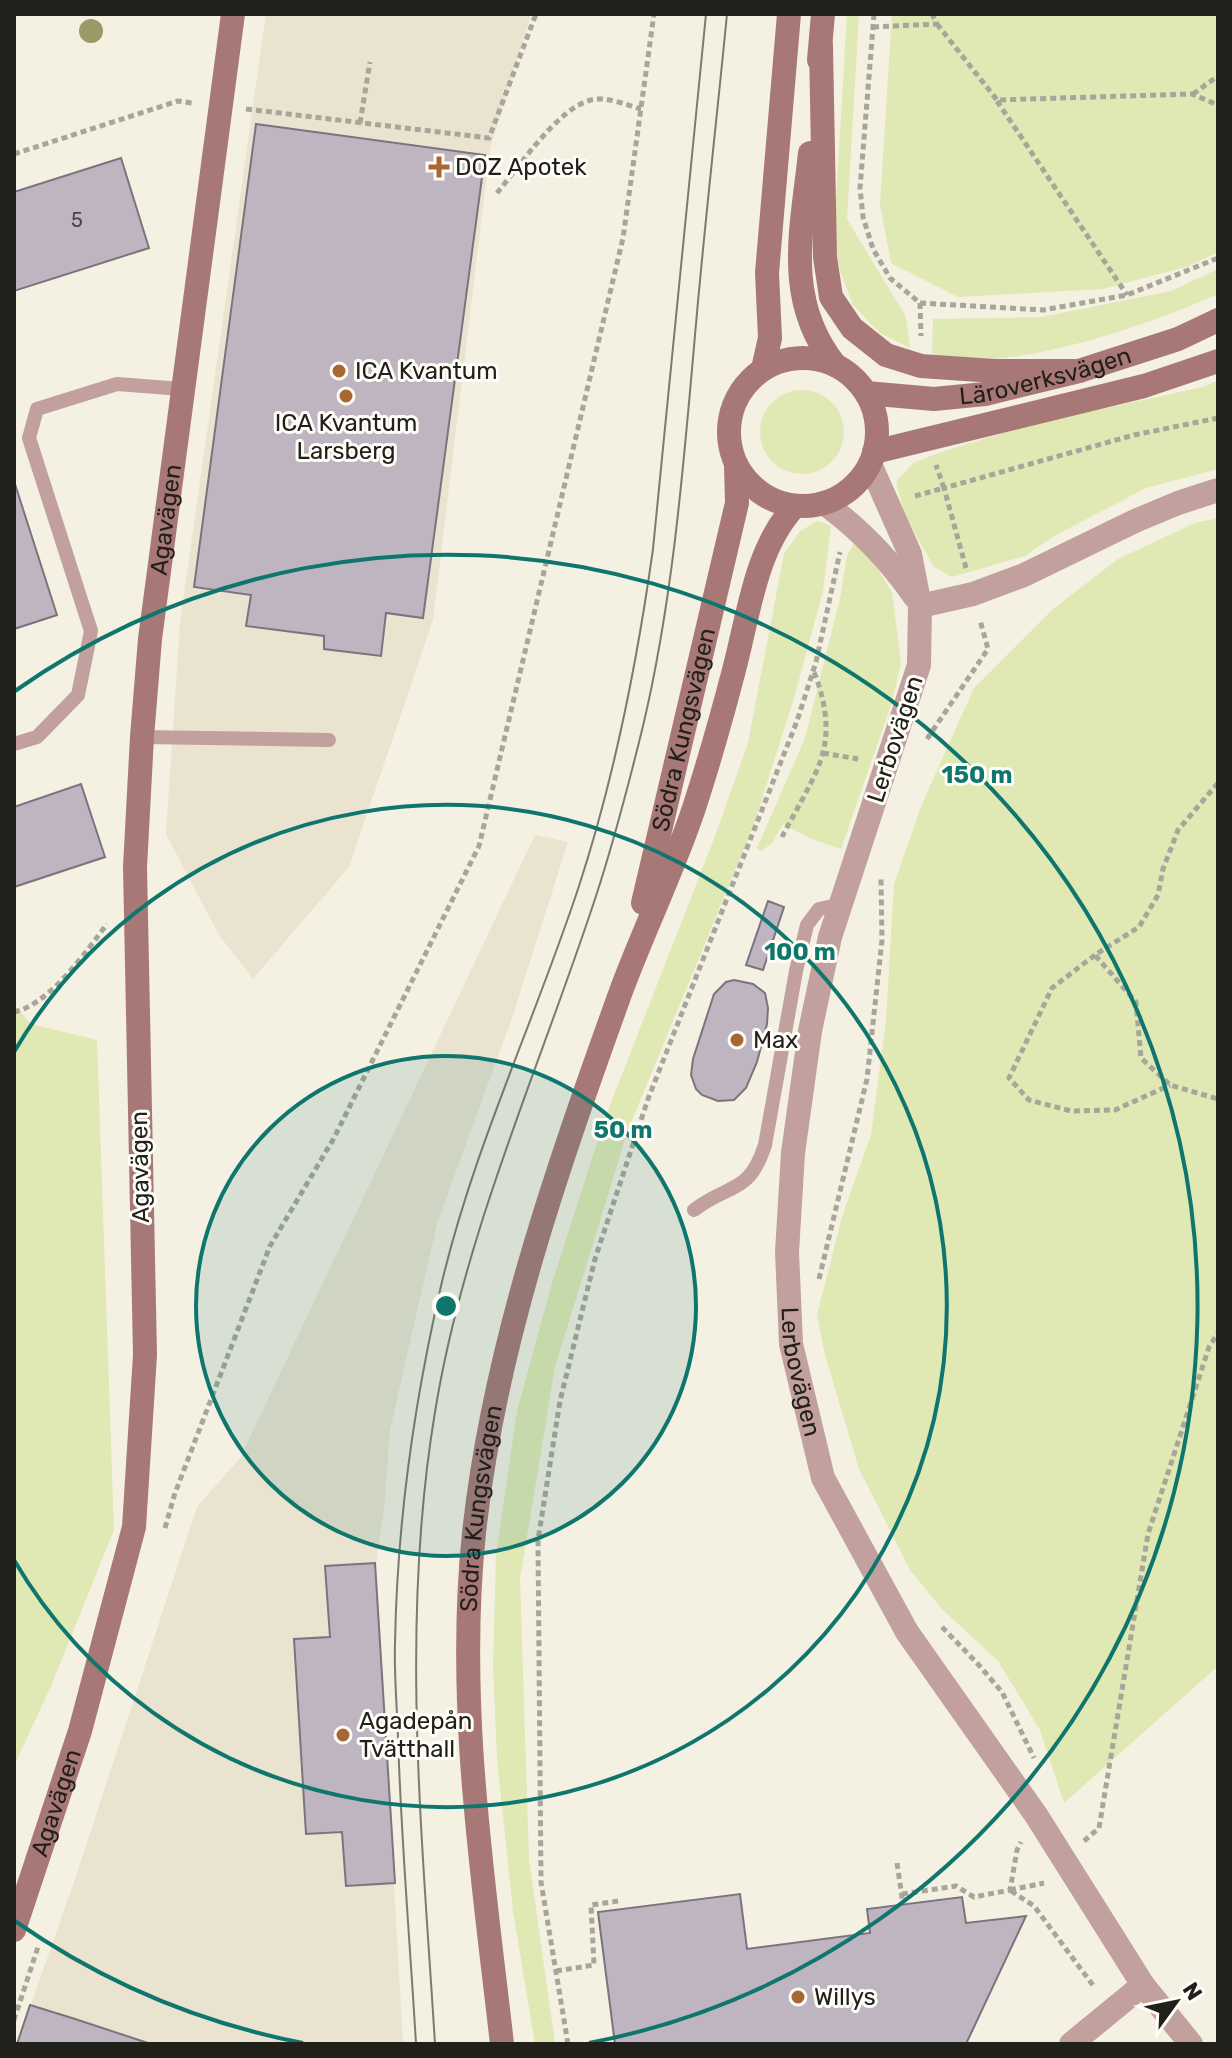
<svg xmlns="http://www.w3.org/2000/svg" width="1232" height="2058" font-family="Rubik,sans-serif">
<rect width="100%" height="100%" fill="#f4f0e2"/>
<path fill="#eae3cf" d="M266,14H531L490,149L433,620L349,867L253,979L219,935L166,834L180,623Z
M535,835L568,842L512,1018L437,1224L390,1430L384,1510L376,1563L403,2044H17L74,1882L197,1507L240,1458Z"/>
<path fill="#e0e8b4" d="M847,14H859L847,219L906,317L910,348L880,333L853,305L840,271L834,233Z
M892,14H1218V252L1189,266L1103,289L958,297L891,263L880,204Z
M1218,269V294C1147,325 1046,360 969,360C957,360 944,356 932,354L933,319L1042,317L1171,291Z
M1218,380V469L1146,488L1054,536L1025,556L952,577L934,567L905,516L896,482L913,463L944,451L1037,423L1203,387Z
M760 432a42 42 0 1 1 84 0a42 42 0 1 1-84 0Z
M1218,518V1666L1064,1803L1040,1730L998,1661L941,1608L910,1570L859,1469L825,1355L817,1315L842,1217L871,1135L886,1020L894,884L922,804L974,688L1053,609L1118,559L1195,523Z
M818,521L831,526L823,591L794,698L753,827L628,1130L555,1367L520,1579L529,1859L555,2044H535L513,1911L497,1759L493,1665L496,1555L517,1411L552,1283L605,1118L714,839L748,743L784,554L800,531Z
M855,541L869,555L892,592L901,663L891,705L841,849L809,838L783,824L771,844L761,851L757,848L805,738L840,599L847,556Z
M14,1005L31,1024L97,1040L114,1530L51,1686L14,1766Z"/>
<path fill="#beb5c1" stroke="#7b737e" stroke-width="2" d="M256,124L485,155L423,618L386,613L381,656L324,649V636L246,626L251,595L194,587Z
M121,158L149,248L14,291V192Z
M14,481L57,615L14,629Z
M81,784L105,857L14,887V807Z
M768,901L784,907L763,970L746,965Z
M734,980L753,984L765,993L768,1008L767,1024L757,1062L746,1088L734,1100L718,1101L702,1095L696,1089L691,1075L693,1059L714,994L726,982Z
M375,1563L395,1883L346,1886L342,1832L306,1834L294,1639L330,1637L325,1566Z
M740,1894L747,1949L870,1933L867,1909L962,1897L966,1923L1026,1916L966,2044H615L598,1912Z
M30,2005L72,2018L151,2044H17Z"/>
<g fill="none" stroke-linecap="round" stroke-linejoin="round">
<path stroke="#a8a59a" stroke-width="5" stroke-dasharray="6 4" stroke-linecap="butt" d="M874,14L860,188L863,217L873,249L890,278L920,303L1043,310L1127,295L1218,258
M937,24L997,100L1192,94L1218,105
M873,27L937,24L932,14
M1193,94L1218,76
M997,101L1127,295
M246,109L489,138L536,14
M360,123L370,62
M14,154L178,101L192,103
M497,193C519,167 558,108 591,100C607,96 626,105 641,109
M920,303L921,336
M915,496L944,488L936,465
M966,568L944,488L1134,435L1218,418
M927,739L988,649L980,620
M823,753L858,759
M1218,783L1178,830L1163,869L1158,895L1139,927L1095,955L1136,1002L1141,1058L1170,1085L1218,1099
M782,837C793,815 819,773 823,752C830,726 824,697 814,672
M1095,955L1052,988L1009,1078L1029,1100L1071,1111L1115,1110L1170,1085
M14,1012C50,1004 85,953 107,924
M819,1279L867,1079L882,940L881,879
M165,1528L175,1493L270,1246L334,1138L479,846L623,238L654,14
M942,1627L977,1663L1002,1692L1034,1758
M1084,1841L1099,1828L1148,1534L1209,1347L1218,1333
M897,1863L903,1904
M1010,1890L1044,1883
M1011,1891L1034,1906L1095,1988
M902,1894L956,1886L974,1897L1010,1890L1017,1850L1021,1842
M556,1971L594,1965L591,1905L618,1901
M14,2020L38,1947
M568,2044L541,1882L538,1540L560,1401L595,1259L648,1099L797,721L816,662L840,552"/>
<path stroke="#c1a09e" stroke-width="14" d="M142,737L329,740
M14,744L37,737L78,695L91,631L29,438L37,409L117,384L182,389
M694,1210C729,1183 749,1195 765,1145L796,971L807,925L819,909L828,907L839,908"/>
<g stroke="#c1a09e" stroke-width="24">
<path id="s1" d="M870,464L910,554L920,606L919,665L830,937L810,1031L793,1153L787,1252L791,1344L823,1478L907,1632L1036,1815L1143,1985L1191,2044"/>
<path d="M824,503C861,530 889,559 915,597"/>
<path d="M920,606L973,594L1024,575L1135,521L1178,503L1218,490"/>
<path d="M1071,2044L1143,1985"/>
</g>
<g stroke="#a87877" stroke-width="24">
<path d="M821,46L825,257L831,297L852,328L886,355L921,366L994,371H1079"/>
<path d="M819,60L823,14"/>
<path d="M810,153C802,230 783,299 835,365"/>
<circle cx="803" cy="432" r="74"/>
<path d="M763,369L770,338L767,273L789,14"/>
<path id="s2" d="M866,393L934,399L985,394L1079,371L1178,339L1218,320"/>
<path d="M874,452L1144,386L1218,361"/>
<path id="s3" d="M643,903L737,503L736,466"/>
<path id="s4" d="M14,1930L80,1731L134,1527L145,1355L135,867L142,737L150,639L233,14"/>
<path id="s5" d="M502,2044C483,1876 456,1703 474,1533C494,1348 557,1169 620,994C643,931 673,871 694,808C709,762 722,716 734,670C749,614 755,550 794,507"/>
</g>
<path stroke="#7d7a71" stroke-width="2" d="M416,2044C410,1942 401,1839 398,1737C397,1706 394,1675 395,1644C397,1524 414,1403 441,1286C473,1149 535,1020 579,886C615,776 637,663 653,549L706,14
M435,2044C422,1833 400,1622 435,1412C464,1233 540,1067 596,896C614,841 629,783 643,726C674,595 684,458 696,324C705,221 717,117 727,14"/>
</g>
<circle fill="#999a68" cx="91" cy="31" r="12"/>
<circle cx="446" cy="1306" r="250" fill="#0f766e" fill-opacity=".12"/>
<g fill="none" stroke="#0f766e" stroke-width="4">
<circle cx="446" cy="1306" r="250"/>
<path d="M14 1052A501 501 0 1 1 14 1560"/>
<path d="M303 2043A751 751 0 0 1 15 1921M15 691A751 751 0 1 1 589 2043"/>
</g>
<g fill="#a86632" stroke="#fffdf8" stroke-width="3">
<path d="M435 155h8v8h8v8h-8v8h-8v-8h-8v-8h8z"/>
<circle cx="339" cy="371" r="8"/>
<circle cx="346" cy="396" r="8"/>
<circle cx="737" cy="1040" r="8"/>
<circle cx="343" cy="1735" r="8"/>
<circle cx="798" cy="1997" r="8"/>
</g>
<g text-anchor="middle" stroke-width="6" stroke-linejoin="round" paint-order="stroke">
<g font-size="20" fill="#494544">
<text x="77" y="227">5</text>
</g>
<g font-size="24" fill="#22201b" stroke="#fffdf8" text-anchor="start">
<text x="455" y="175">DOZ Apotek</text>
<text x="355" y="379">ICA Kvantum</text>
<text x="346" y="431" text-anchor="middle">ICA Kvantum<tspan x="346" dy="28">Larsberg</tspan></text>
<text x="753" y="1048">Max</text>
<text x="359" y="1729">Agadepån<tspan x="359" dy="28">Tvätthall</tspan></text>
<text x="814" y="2005">Willys</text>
</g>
<g font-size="24" fill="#22201b" stroke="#fffdf8">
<text dy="8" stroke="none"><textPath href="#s2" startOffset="182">Läroverksvägen</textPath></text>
<text dy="8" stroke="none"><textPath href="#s4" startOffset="1430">Agavägen</textPath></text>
<text dy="8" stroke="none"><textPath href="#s3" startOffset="178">Södra Kungsvägen</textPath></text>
<text transform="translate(895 739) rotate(-72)" y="8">Lerbovägen</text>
<text transform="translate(140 1167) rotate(-91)" y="8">Agavägen</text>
<text dy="8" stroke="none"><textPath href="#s1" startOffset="936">Lerbovägen</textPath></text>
<text dy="8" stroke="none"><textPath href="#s5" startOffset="538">Södra Kungsvägen</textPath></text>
<text dy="8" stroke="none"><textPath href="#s4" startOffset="134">Agavägen</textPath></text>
</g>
</g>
<circle cx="446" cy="1306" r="12" fill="#0f766e" stroke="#fffdf8" stroke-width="4"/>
<g font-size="24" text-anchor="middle" font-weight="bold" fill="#0f766e" stroke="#fffdf8" stroke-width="6" stroke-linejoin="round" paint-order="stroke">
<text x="977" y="783">150 m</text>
<text x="800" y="960">100 m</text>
<text x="623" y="1138">50 m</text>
</g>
<rect width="1232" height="2058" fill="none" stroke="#22201b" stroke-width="32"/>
<g transform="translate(1176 2002) rotate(57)" stroke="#fffdf8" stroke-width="6" paint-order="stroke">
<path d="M0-6L14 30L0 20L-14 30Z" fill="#22201b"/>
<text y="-12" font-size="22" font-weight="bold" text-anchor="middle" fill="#22201b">N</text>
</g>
</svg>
